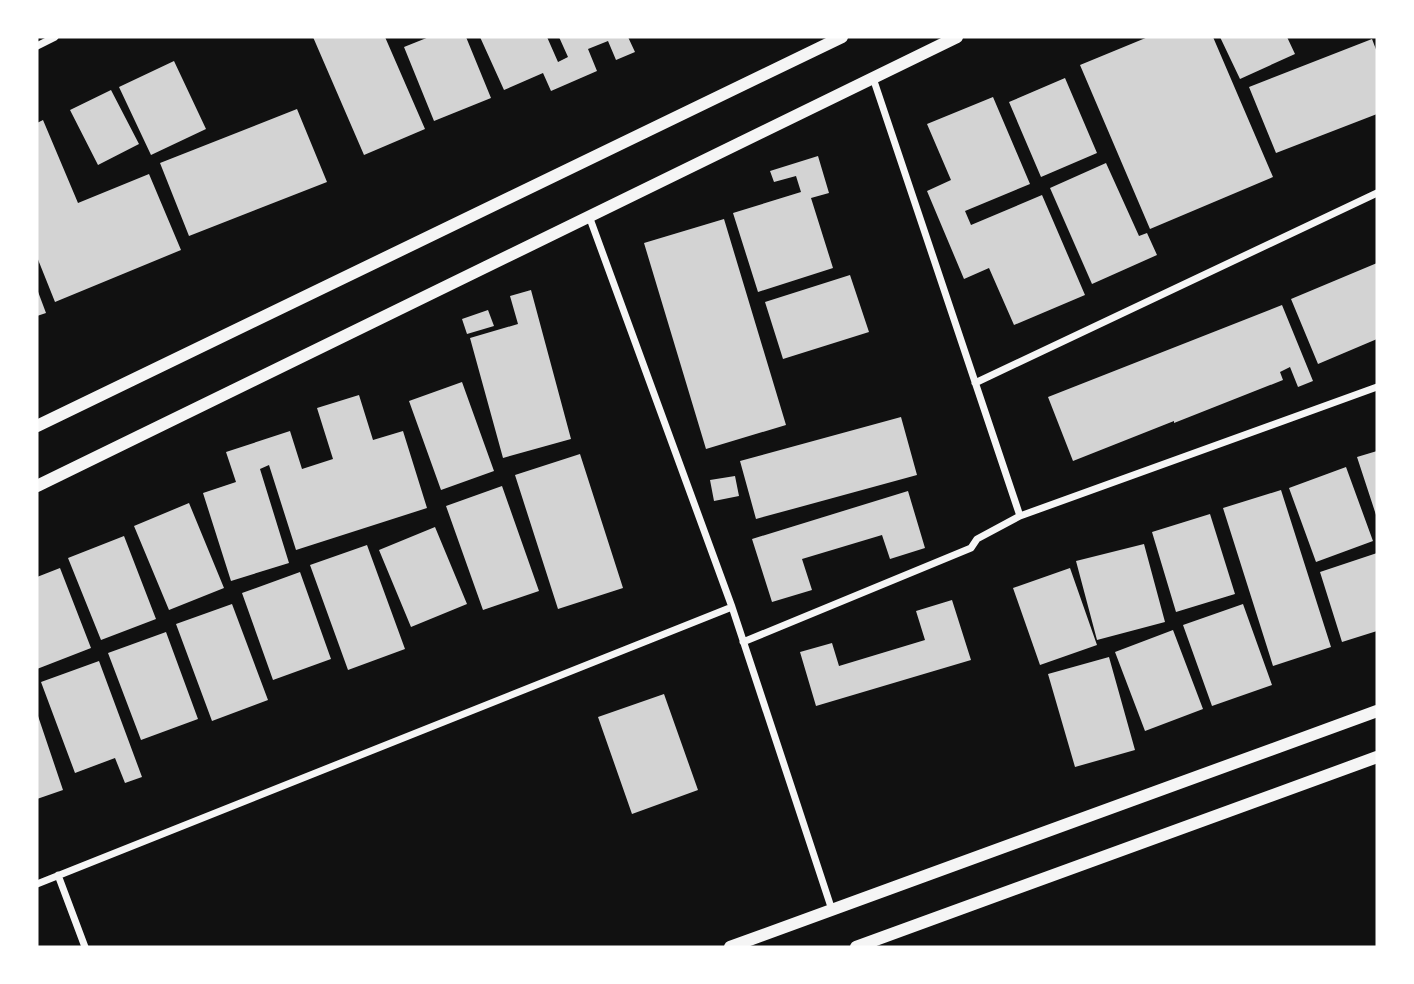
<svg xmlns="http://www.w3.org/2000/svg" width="1414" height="984" font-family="'DejaVu Sans',sans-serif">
<rect width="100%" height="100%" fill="#111"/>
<path fill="#d3d3d3" d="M313,37H385L425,129L364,155Z
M429,37H466L491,98L434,121L404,47Z
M480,37H547L558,62L568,57L559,37H628L635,52L616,60L608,41L588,49L597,71L551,91L543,73L504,90Z
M1148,37H1213L1273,177L1150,229L1080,65Z
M1220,37H1287L1295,54L1240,79Z
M1372,39L1377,52V114L1276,153L1249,87Z
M174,61L206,129L151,155L119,87Z
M1065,78L1097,153L1041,177L1009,102Z
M111,90L139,144L98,165L70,110Z
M993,97L1030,184L965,211L971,225L1042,195L1085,295L1014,325L989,268L964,279L927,191L951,180L927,124Z
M297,109L327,182L189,236L160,163Z
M43,120L78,203L149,174L181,250L55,302L37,257V123Z
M818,156L829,193L811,198L833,268L758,292L733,213L801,192L796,176L774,182L770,171Z
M1106,163L1139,236L1147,233L1157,255L1092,284L1050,188Z
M724,219L786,425L706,449L644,243Z
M1377,263V339L1318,364L1291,299Z
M850,275L869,332L783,359L765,302Z
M37,289L46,313L37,316Z
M531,290L571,439L503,458L470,338L518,324L510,296Z
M1282,305L1313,381L1298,387L1290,367L1280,372L1283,380L1174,423V421L1073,461L1048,397Z
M488,310L494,326L467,334L462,319Z
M462,382L494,471L441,490L409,401Z
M359,395L373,440L403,431L427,508L296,550L269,465L260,469L289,563L231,581L203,493L236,482L226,452L290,431L302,469L333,459L317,408Z
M901,417L917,475L756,519L740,461Z
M1377,451V518L1357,457Z
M580,454L623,588L558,609L515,475Z
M1346,467L1373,541L1316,562L1289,488Z
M735,476L739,496L714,501L710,480Z
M502,486L539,591L483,610L446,506Z
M1281,490L1331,647L1273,666L1223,508Z
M908,491L925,548L890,559L882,535L802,559L812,590L772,602L752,539Z
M189,503L224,588L169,610L134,526Z
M1210,514L1235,594L1176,612L1152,532Z
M435,527L467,604L411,627L379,550Z
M124,536L156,619L101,640L68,558Z
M1144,544L1165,622L1097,640L1076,561Z
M367,545L405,649L348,670L310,565Z
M1377,553V631L1342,642L1320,572Z
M60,568L91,648L37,669V577Z
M1070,568L1097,645L1040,665L1013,588Z
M300,572L331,659L273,680L242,593Z
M952,600L971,660L816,706L800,652L832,643L839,666L925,640L916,611Z
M232,604L268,700L212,721L176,624Z
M1243,604L1272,685L1212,706L1183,625Z
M1173,630L1203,709L1145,731L1115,652Z
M166,632L198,719L141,740L108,653Z
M1109,657L1135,750L1075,767L1048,674Z
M99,661L142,777L125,783L115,758L75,773L41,682Z
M664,694L698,790L632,814L598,717Z
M37,713L63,790L37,799Z"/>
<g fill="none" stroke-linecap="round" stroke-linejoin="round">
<path stroke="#f5f5f5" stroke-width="7" d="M37,46L55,37
M873,78L1020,516L1377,387
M589,216L732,607L832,910
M975,383L1377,193
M743,642L971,548L977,539L1020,516
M58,875L85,947
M37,884L732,607"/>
<path stroke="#f5f5f5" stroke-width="12" d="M37,426L842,37
M37,486L957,37
M730,947L1377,711
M856,947L1377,757"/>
</g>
<rect width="1414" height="984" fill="none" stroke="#ffffff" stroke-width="77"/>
</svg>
